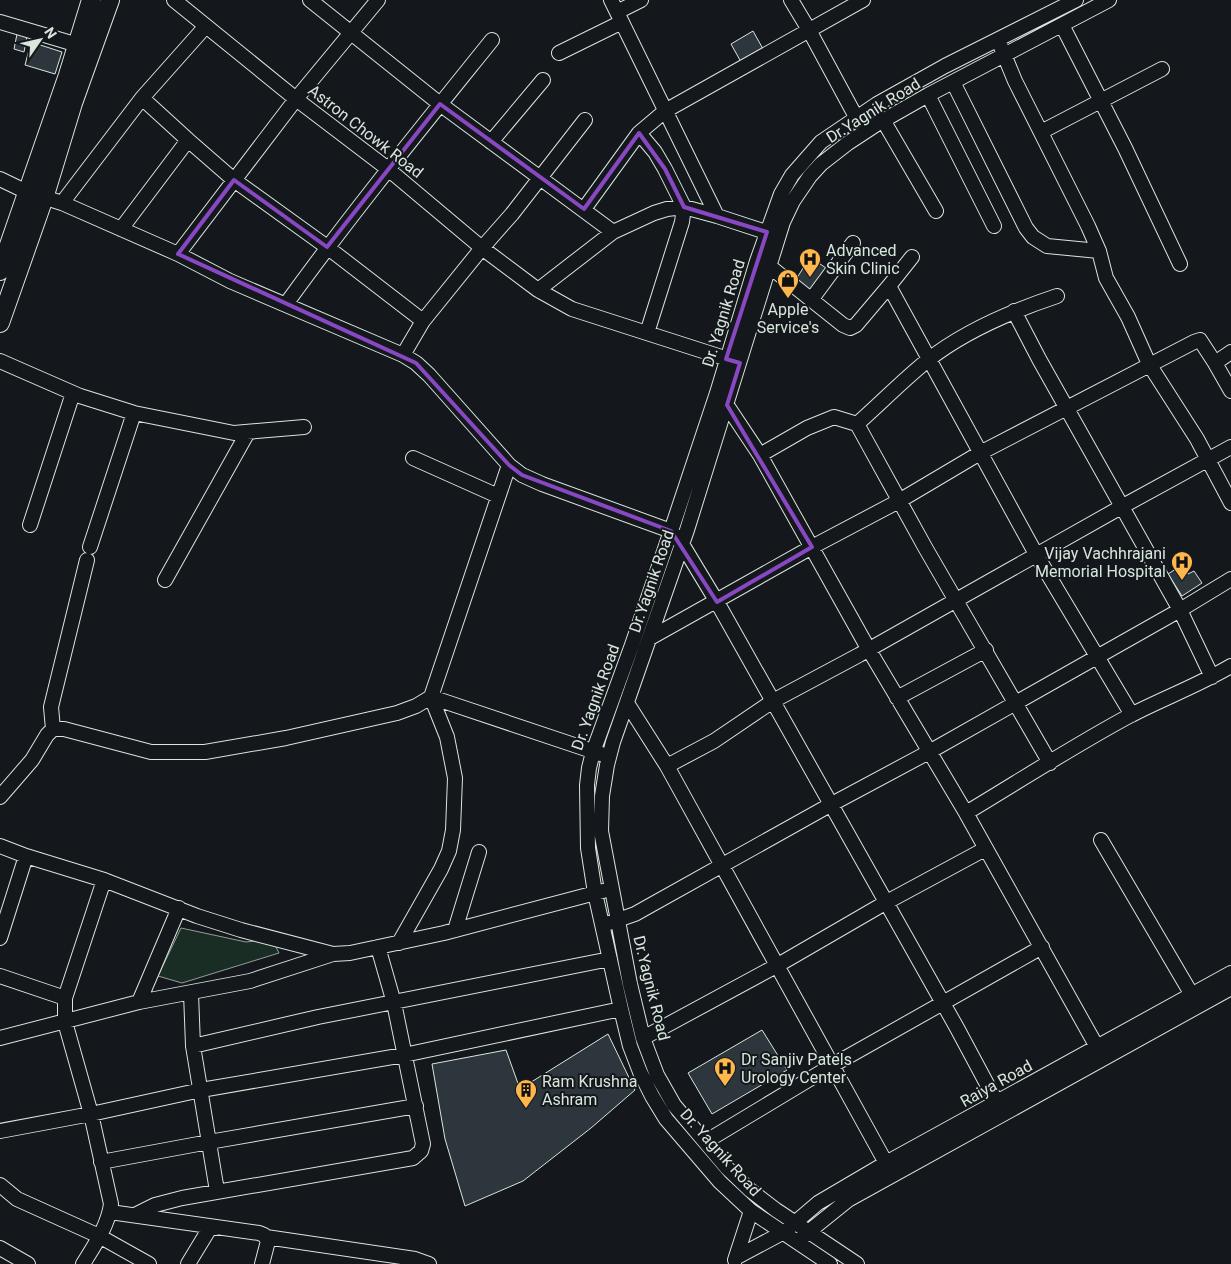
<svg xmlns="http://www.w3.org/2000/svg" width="1231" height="1264" font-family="Roboto,sans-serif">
<rect width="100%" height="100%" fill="#14181c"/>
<path fill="#1a2d24" stroke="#939e99" d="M181,928L246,942L272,939L279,953L182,983L158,976Z"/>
<path fill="#2c363c" stroke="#d8e6dc" d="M753,31L763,49L741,62L731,44Z
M17,34L27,36L24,52L14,49Z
M31,42L62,52L55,74L25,65Z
M810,257L826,268L812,291L795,281Z
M1182,565L1188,574L1194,571L1202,583L1182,596L1168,574Z
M762,1030L787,1070L712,1114L688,1073Z
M608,1034L635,1090L591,1128L523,1181L465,1206L445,1139L432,1064L506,1050L520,1089Z"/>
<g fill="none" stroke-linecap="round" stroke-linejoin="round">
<g stroke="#d8e6dc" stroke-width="16">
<path id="minor" d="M174,0L296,99L388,169L482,248L538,290
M310,0L440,104L613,232
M611,0L717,216L775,235
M791,0L809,30L856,117
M617,12L641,0
M0,22L78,45
M1062,25L1125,148L1180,264
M1001,47L1015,81L1088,226L1099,251L1106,278L1128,317L1149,364L1197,439L1231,503
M559,53L622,22
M953,82L1026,228L1033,237L1047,246L1099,251
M928,95L994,226
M142,98L188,140L234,180L327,247L423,321
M883,120L936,211
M1041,132L1162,69
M639,133L655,152L665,169L684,207L682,222L647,333
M491,142L543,80
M0,179L27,192L62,203L178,254L230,281L403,355L416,363L429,375L509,465L522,475L542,484L671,531L682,544L717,602L957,1028L1003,1114
M62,203L142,98L206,26
M584,209L639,133L665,111L863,0
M717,216L684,207L667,209L654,213L613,232L538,290L572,309L734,361
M121,229L188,140
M178,254L296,99L378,0
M762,264L769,266L843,325L850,328L856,325L889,286L1037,556L1132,715
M889,286L912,257
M811,300L853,243
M286,304C351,214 422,127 492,40
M1014,311L1039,359L1180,610L1212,677
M1231,352L1215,363L1231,391
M403,355L423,321L482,248L512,214L585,120
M0,361L80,396L134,413L234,433L304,427
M724,401L760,455L869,650L966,813L1097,1047
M857,424L926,549L1050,763
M760,455L807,428L834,417L857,424C881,403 903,380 928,360C966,330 1012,311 1057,296
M413,458L498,496
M30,525L73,393
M90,547L134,413
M165,580L248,432
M650,638L812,547L899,501L980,453L1194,342L1200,340L1215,363
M431,697L601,754
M897,698L986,650
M627,703L667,766L886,1163L894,1174
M53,729L51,707L87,560
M667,766L714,741L773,701L859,655L1123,506L1231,447
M0,797L32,760L47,735L53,729H64L151,752H205L286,738L397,713L416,706L431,697L509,465
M966,813C1021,780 1075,745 1131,715C1164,698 1199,685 1231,666
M1101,840L1192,995
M0,846L26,856L104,880L197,916L241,930L333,954
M609,923L635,914L651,905L830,805L929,752L1180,610L1231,579
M455,930L479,852
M0,938L26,856
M399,943L441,869L449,851L453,830L455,778L447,737L431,697
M0,976L65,998
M191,993L193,1046L217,1191
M139,1002L179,908
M0,1038L139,1002L250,981L333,954L350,953L444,933L603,891
M643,1038L778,965L885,903L985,849
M193,1046L318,1017L610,959
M0,1131L91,1114L201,1090L404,1055L621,1009
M705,1142L833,1065L1042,947
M101,1162L209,1142L416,1106
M0,1185L17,1199L99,1236L149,1264
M110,1212L259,1233L264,1235L268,1241L262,1264
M135,1215L155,1205L182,1198L413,1158L421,1151L423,1144L394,1003L378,947
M266,1237L415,1259L429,1264
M802,1237L848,1200L1231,988
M0,1248L28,1264
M737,1257L784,1232L818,1203L886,1163L1231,973
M735,1260L751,1211
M83,1264C94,1246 108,1226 111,1204L91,1114L65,1022V998L104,880
M188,1264L208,1231L212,1228H216
M830,1264L751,1211L720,1182L666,1119L652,1096L640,1072L630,1046L621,1009L595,893L588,848L587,785L589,768L593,752L632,645L671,531L717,393L757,261L781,194L792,175L821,142L877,104L945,66L1076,0
M857,1264L776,1210L750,1190L727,1168L674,1105L657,1075L643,1038L630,984L601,831L602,796L607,765L613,742L687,530L783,222L793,201L810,176L821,164L848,143L877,124L928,95L1109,0"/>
</g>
<g stroke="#d8e6dc" stroke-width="20">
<path id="major" d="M0,271L68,75L91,0
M0,323L44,198L73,103L110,0"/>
</g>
<use href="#minor" stroke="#14181c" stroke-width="14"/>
<use href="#major" stroke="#14181c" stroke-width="18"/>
</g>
<path fill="none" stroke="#8948c3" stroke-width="4" stroke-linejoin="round" d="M440,104L584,209L639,133L665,169L684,207L767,232L726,359L740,363L727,405L812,547L717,602L671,531L522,475L509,465L416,363L178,254L234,180L327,247Z"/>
<defs>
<g id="hospital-pin" transform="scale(1.125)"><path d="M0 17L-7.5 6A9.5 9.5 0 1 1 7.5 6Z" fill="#ffb74d" stroke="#14181c"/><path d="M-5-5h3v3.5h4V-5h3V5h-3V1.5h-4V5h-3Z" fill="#111"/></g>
<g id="shop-pin" transform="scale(1.125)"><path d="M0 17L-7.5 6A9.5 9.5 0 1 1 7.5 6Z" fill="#ffb74d" stroke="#14181c"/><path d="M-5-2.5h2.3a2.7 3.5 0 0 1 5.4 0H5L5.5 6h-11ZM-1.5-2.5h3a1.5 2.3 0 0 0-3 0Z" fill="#111"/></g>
<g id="building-pin" transform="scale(1.125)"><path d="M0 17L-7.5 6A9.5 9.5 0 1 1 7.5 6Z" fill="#ffb74d" stroke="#14181c"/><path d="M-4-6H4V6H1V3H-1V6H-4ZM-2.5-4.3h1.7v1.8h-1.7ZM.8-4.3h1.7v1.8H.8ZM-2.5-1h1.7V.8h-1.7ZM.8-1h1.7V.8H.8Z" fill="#111"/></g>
</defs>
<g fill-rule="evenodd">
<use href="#hospital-pin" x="810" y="259"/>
<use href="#shop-pin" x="788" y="280"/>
<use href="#hospital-pin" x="1182" y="562"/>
<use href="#hospital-pin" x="725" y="1068"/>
<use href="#building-pin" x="526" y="1090"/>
</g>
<g text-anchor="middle" stroke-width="4" stroke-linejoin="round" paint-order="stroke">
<g font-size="16" fill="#d8e6dc" stroke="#14181c">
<text transform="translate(873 110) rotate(-32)" y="6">Dr.Yagnik Road</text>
<text transform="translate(366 131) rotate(38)" y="6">Astron Chowk Road</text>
<text transform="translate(723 313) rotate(-73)" y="6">Dr. Yagnik Road</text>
<text transform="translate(651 581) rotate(-71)" y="6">Dr.Yagnik Road</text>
<text transform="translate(595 697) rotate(-70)" y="6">Dr. Yagnik Road</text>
<text transform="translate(652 988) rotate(76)" y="6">Dr.Yagnik Road</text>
<text transform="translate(996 1083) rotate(-29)" y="6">Raiya Road</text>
<text transform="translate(721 1152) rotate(48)" y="6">Dr. Yagnik Road</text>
</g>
<g font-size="16" fill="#d8e6dc" stroke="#14181c" text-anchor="start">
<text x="826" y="256">Advanced<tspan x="826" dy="18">Skin Clinic</tspan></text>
<text x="788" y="315" text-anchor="middle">Apple<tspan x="788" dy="18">Service's</tspan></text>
<text x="1166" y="559" text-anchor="end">Vijay Vachhrajani<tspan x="1166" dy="18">Memorial Hospital</tspan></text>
<text x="741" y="1065">Dr Sanjiv Patels<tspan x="741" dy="18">Urology Center</tspan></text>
<text x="542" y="1087">Ram Krushna<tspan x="542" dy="18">Ashram</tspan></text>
</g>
</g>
<g transform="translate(40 40) rotate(56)" stroke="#14181c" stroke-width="4" paint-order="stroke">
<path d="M0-4L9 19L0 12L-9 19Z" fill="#d8e6dc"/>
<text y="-8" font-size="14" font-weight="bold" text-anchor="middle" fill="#d8e6dc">N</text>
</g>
</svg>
